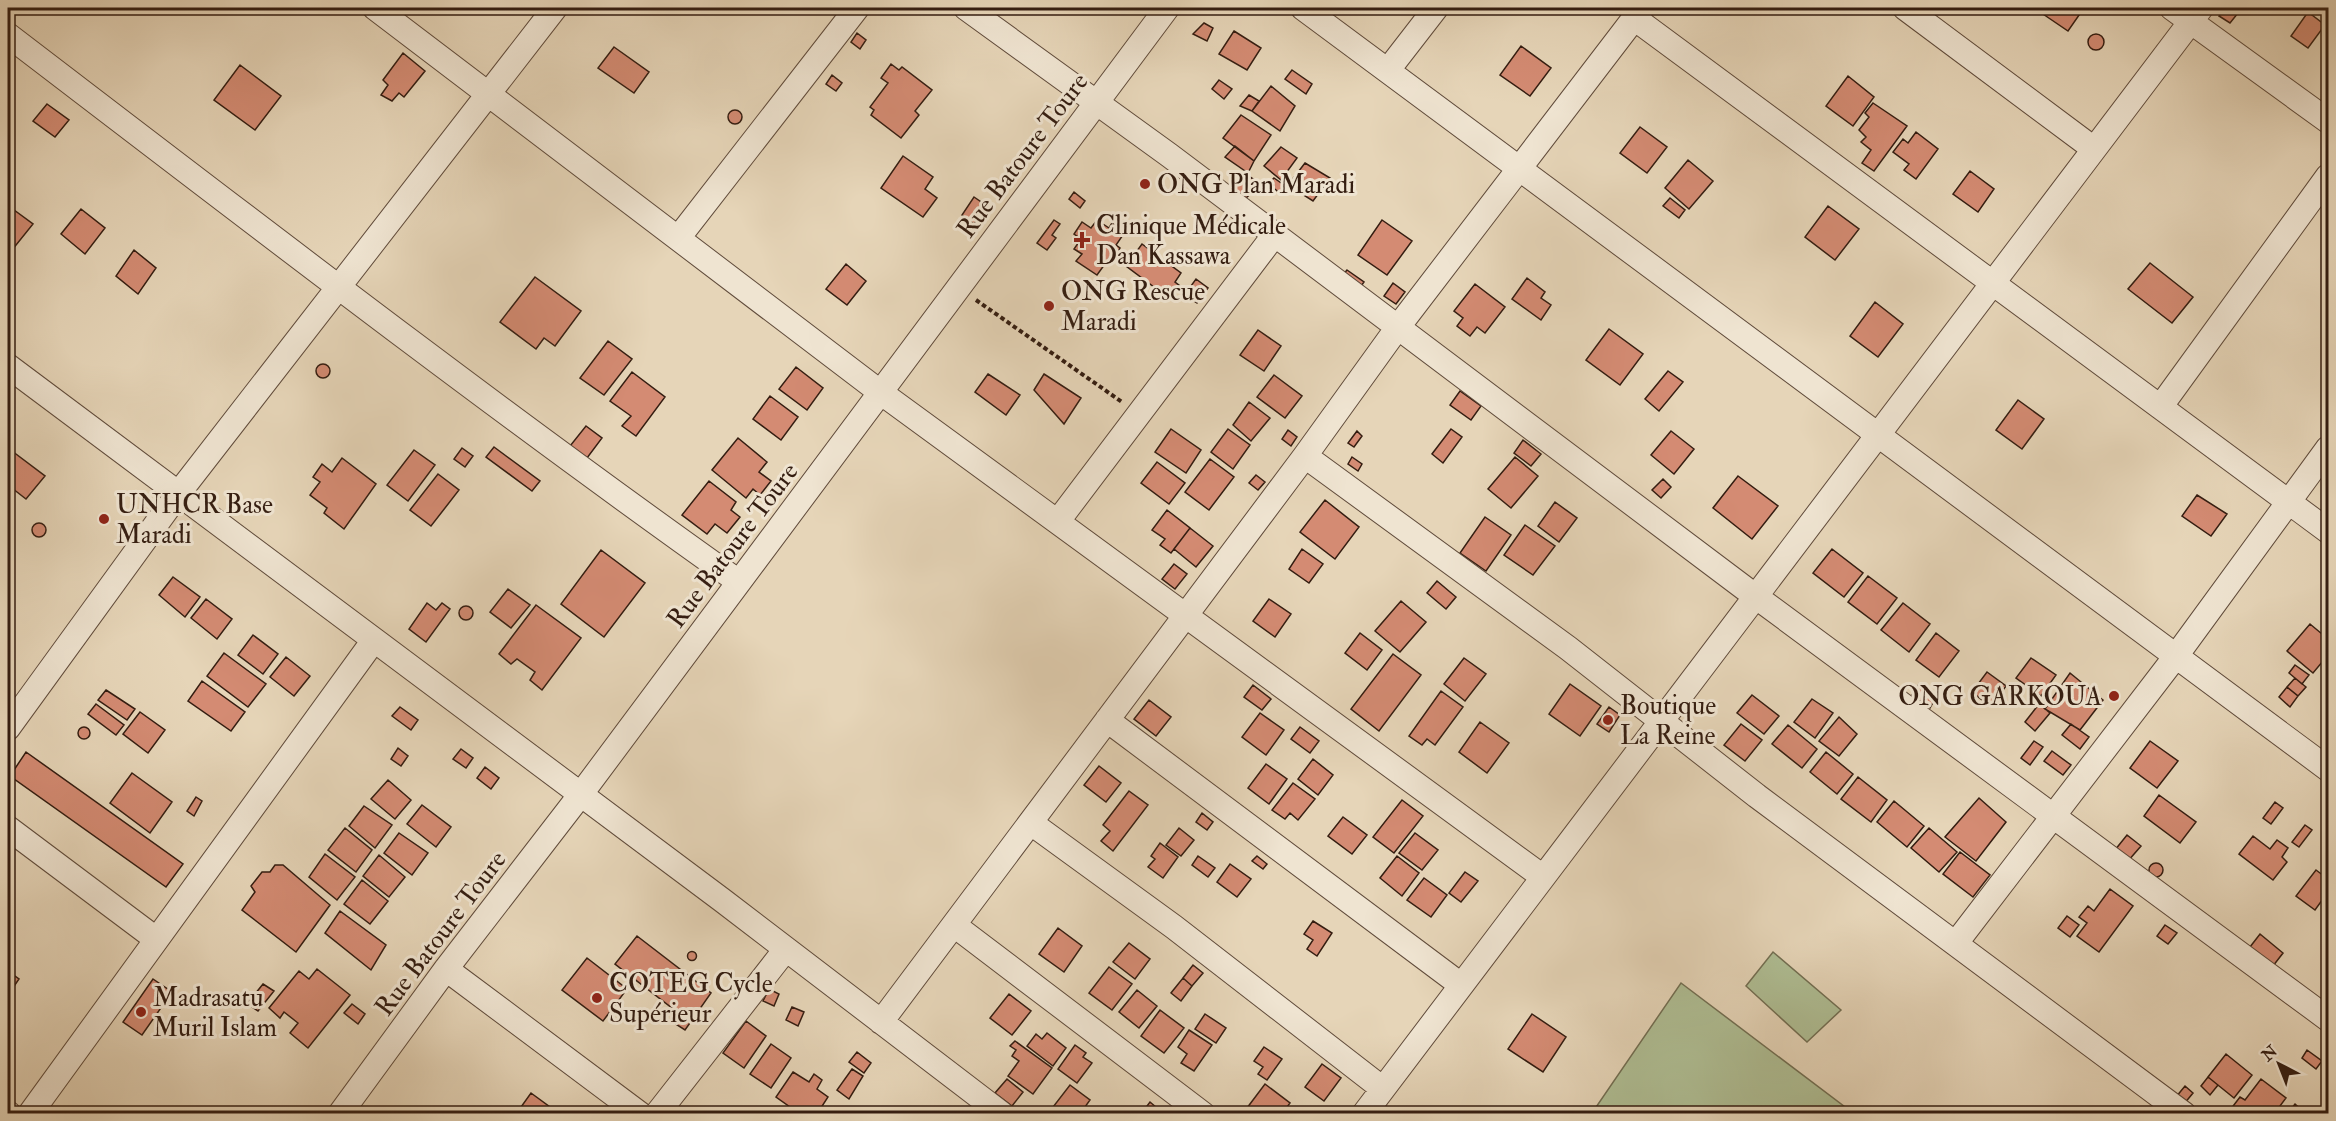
<svg xmlns="http://www.w3.org/2000/svg" width="2336" height="1121" font-family="'IM FELL Double Pica',serif">
<rect width="100%" height="100%" fill="#e6d5b8"/>
<filter id="stains"><feTurbulence type="fractalNoise" baseFrequency=".00333" numOctaves="4"/><feColorMatrix values="0 0 0 0 .2 0 0 0 0 .09 0 0 0 0 .02 0 0 0 .5 -.17"/></filter>
<radialGradient id="worn" r=".72"><stop offset=".6" stop-color="#630" stop-opacity="0"/><stop offset="1" stop-color="#630" stop-opacity=".3"/></radialGradient>
<path fill="#afbe94" stroke="#726e52" stroke-width="1.5" d="M1773,952L1841,1010L1807,1042L1746,986Z
M1681,983L1853,1113H1592Z"/>
<path fill="#d48b73" stroke="#341d11" stroke-width="1.5" d="M2039,8H2084L2068,31L2037,10Z
M2226,8H2242L2230,23L2219,16Z
M2308,12L2325,25L2308,48L2291,36Z
M1204,23L1213,28L1207,41L1193,34Z
M1234,31L1261,48L1247,70L1219,54Z
M857,33L866,40L860,49L851,42Z
M2088 42a8 8 0 1 1 16 0a8 8 0 1 1-16 0Z
M1521,46L1551,68L1530,96L1500,75Z
M614,47L649,72L634,93L598,68Z
M403,53L425,71L404,97L399,93L392,101L381,95L388,85L383,80Z
M891,64L899,70L902,67L932,90L915,111L919,115L901,138L871,115L874,110L870,107L888,83L881,78Z
M240,65L281,96L255,130L214,100Z
M1292,70L1312,84L1306,94L1285,79Z
M832,75L842,83L836,91L826,84Z
M1848,76L1874,97L1853,126L1826,106Z
M1219,80L1232,89L1224,99L1212,89Z
M1271,86L1295,106L1280,131L1252,111Z
M1249,95L1259,101L1252,111L1240,106Z
M1873,103L1907,126L1874,171L1862,163L1871,150L1861,142L1866,137L1859,130L1869,117L1865,113Z
M47,104L69,120L55,137L33,121Z
M728 117a7 7 0 1 1 14 0a7 7 0 1 1-14 0Z
M1241,115L1271,135L1254,161L1223,138Z
M1640,127L1667,147L1647,173L1620,153Z
M1916,132L1938,149L1916,179L1904,170L1909,164L1893,152L1903,139L1908,143Z
M1235,146L1254,161L1248,173L1225,157Z
M1281,147L1297,158L1281,180L1264,166Z
M903,156L933,177L925,189L937,198L923,217L881,188Z
M1688,160L1713,181L1689,209L1665,188Z
M1305,163L1330,178L1313,201L1288,185Z
M1970,171L1994,189L1978,212L1953,194Z
M1250,177L1261,184L1246,198L1230,186L1236,178L1243,183Z
M1274,178L1284,185L1280,193L1268,184Z
M1074,192L1085,201L1080,208L1069,199Z
M974,197L987,206L974,224L962,215Z
M1670,198L1685,210L1679,218L1663,206Z
M1828,206L1859,229L1835,260L1805,237Z
M10,207L33,224L8,255V209Z
M81,209L105,228L85,254L61,234Z
M1054,220L1060,224L1052,235L1056,238L1047,250L1037,243Z
M1097,220L1109,228L1112,223L1125,232L1116,245L1120,248L1118,252L1122,255L1117,262L1110,257L1097,275L1076,261L1082,254L1074,249L1081,239L1074,234L1082,222L1091,228Z
M1382,220L1412,241L1387,275L1358,255Z
M1142,244L1181,273L1175,282L1180,286L1170,299L1126,266Z
M134,250L156,268L138,294L116,276Z
M2150,263L2193,297L2172,323L2128,289Z
M846,264L866,281L847,305L826,289Z
M1347,270L1364,282L1359,289L1341,277Z
M535,277L581,311L555,346L544,338L536,349L500,322Z
M1527,278L1545,292L1541,298L1551,305L1541,320L1512,299Z
M1196,279L1208,288L1197,303L1191,299L1194,295L1188,290Z
M1393,283L1405,292L1396,304L1384,296Z
M1475,284L1505,307L1485,333L1477,327L1470,336L1457,326L1463,318L1454,311Z
M1875,302L1903,324L1878,357L1850,336Z
M1609,329L1643,354L1620,385L1586,360Z
M1258,330L1281,346L1264,371L1240,355Z
M608,341L632,359L604,395L580,378Z
M316 371a7 7 0 1 1 14 0a7 7 0 1 1-14 0Z
M796,367L823,388L807,410L779,389Z
M1668,371L1683,382L1659,411L1645,399Z
M632,372L665,397L636,436L622,426L631,416L610,401Z
M988,374L1020,395L1006,415L975,392Z
M1044,374L1081,398L1064,424L1034,390Z
M1274,375L1302,396L1285,418L1257,397Z
M1460,391L1481,406L1471,420L1450,405Z
M770,396L798,417L781,440L753,419Z
M2018,400L2044,419L2022,449L1996,430Z
M1249,402L1270,418L1251,441L1233,425Z
M586,426L602,438L587,458L570,446Z
M1171,429L1201,450L1186,473L1155,452Z
M1228,429L1250,445L1233,469L1211,452Z
M1451,429L1462,437L1443,463L1432,454Z
M1288,430L1297,437L1291,446L1282,439Z
M1357,431L1362,436L1354,447L1348,443Z
M1671,431L1694,449L1674,474L1651,455Z
M738,438L767,462L759,472L771,481L760,495L753,489L746,498L712,470Z
M1523,440L1541,454L1531,466L1514,453Z
M494,447L540,481L532,491L486,457Z
M8,448L45,476L26,499L8,485Z
M462,448L473,456L465,467L454,459Z
M414,450L435,465L408,501L387,485Z
M1352,457L1362,464L1358,471L1348,464Z
M1515,457L1538,476L1511,508L1488,489Z
M342,458L376,484L344,529L324,513L327,508L310,495L320,482L313,477L322,464L332,472Z
M1210,459L1234,477L1209,510L1185,492Z
M1157,462L1185,483L1169,504L1141,483Z
M438,474L459,490L431,526L410,510Z
M1256,475L1265,482L1258,490L1249,483Z
M1738,476L1778,506L1752,539L1713,508Z
M1663,479L1671,487L1661,498L1652,490Z
M709,481L736,502L731,510L740,517L727,533L715,524L707,534L682,515Z
M2197,495L2227,514L2211,536L2182,516Z
M1325,500L1359,527L1335,559L1300,532Z
M1555,502L1577,518L1559,542L1538,526Z
M1167,510L1190,528L1171,553L1160,545L1165,539L1152,530Z
M1485,517L1511,535L1486,571L1460,553Z
M32 530a7 7 0 1 1 14 0a7 7 0 1 1-14 0Z
M1525,525L1555,546L1533,575L1504,555Z
M1190,528L1213,546L1196,567L1174,549Z
M1302,549L1323,564L1309,583L1289,569Z
M1832,549L1863,573L1844,597L1813,573Z
M601,550L645,583L604,637L561,604Z
M1174,564L1187,574L1175,589L1162,579Z
M1868,576L1897,598L1877,624L1848,602Z
M173,577L200,597L185,617L159,595Z
M1437,581L1456,597L1446,609L1427,593Z
M508,589L530,605L511,628L490,612Z
M206,599L232,619L217,639L191,618Z
M1269,599L1291,614L1275,637L1253,621Z
M1401,601L1426,622L1400,652L1375,631Z
M427,603L436,610L442,603L450,609L426,642L409,629Z
M1903,603L1930,624L1909,652L1881,630Z
M536,605L581,638L542,690L530,680L535,672L517,659L511,664L499,654Z
M459 613a7 7 0 1 1 14 0a7 7 0 1 1-14 0Z
M2310,624L2328,639V655L2313,673L2287,651Z
M1360,633L1382,650L1367,670L1345,653Z
M1936,633L1959,651L1939,677L1916,660Z
M253,635L278,654L263,674L238,655Z
M224,653L266,684L248,707L207,676Z
M1393,654L1421,675L1379,731L1351,709Z
M286,657L310,676L294,696L270,677Z
M1464,658L1486,674L1465,701L1444,684Z
M2031,658L2056,675L2041,696L2016,678Z
M2295,665L2309,675L2302,684L2289,673Z
M1987,672L2006,686L1991,707L1972,692Z
M2070,673L2103,700L2080,730L2045,709Z
M2295,678L2306,687L2298,696L2287,687Z
M202,681L245,712L231,731L188,701Z
M1570,684L1601,706L1580,736L1549,714Z
M1919,684L1935,699L1930,708L1912,695Z
M1253,685L1271,699L1262,710L1244,697Z
M2287,687L2298,696L2290,707L2279,697Z
M106,690L135,709L127,720L98,700Z
M1441,691L1463,707L1435,745L1427,739L1422,745L1409,736Z
M1752,695L1779,716L1764,734L1737,713Z
M1812,699L1833,713L1815,738L1794,722Z
M1149,700L1171,717L1156,736L1134,719Z
M96,704L124,725L116,735L88,714Z
M2039,704L2050,713L2035,731L2025,722Z
M400,707L418,720L411,730L392,716Z
M1609,707L1620,715L1609,732L1597,724Z
M140,712L165,730L148,753L123,734Z
M1260,713L1284,730L1266,755L1242,737Z
M1839,717L1857,734L1839,756L1819,741Z
M1480,722L1509,743L1487,773L1459,752Z
M1741,724L1762,740L1745,761L1724,745Z
M2071,724L2089,737L2080,749L2062,735Z
M1788,725L1817,749L1802,768L1772,744Z
M1300,727L1319,741L1310,753L1291,739Z
M78 733a6 6 0 1 1 12 0a6 6 0 1 1-12 0Z
M2034,741L2043,747L2030,765L2021,758Z
M2150,741L2178,761L2157,788L2130,768Z
M398,748L408,756L401,766L391,759Z
M461,749L473,758L466,768L453,759Z
M2052,751L2071,765L2063,775L2044,761Z
M26,752L183,864L166,887L10,776Z
M1826,752L1853,774L1837,794L1810,772Z
M1313,759L1333,775L1318,795L1298,779Z
M1266,764L1287,779L1269,804L1248,788Z
M1099,766L1121,783L1106,802L1084,785Z
M485,767L499,778L491,789L477,778Z
M132,773L172,802L150,833L110,803Z
M1858,777L1887,800L1871,822L1841,799Z
M388,780L411,800L395,819L371,799Z
M1293,783L1315,799L1298,820L1290,813L1285,819L1272,810Z
M1129,791L1148,805L1113,851L1101,841L1110,831L1103,825Z
M2159,795L2196,822L2180,843L2144,816Z
M196,797L202,801L194,816L187,811Z
M1979,798L2006,822L1976,861L1945,837Z
M1402,800L1423,816L1394,853L1373,837Z
M1894,801L1924,826L1907,847L1877,822Z
M2275,802L2283,808L2271,824L2263,818Z
M422,805L451,827L436,847L407,824Z
M364,806L392,825L375,848L349,826Z
M1202,813L1213,822L1207,830L1196,822Z
M1343,817L1367,835L1352,854L1328,836Z
M2305,825L2312,830L2299,847L2292,842Z
M345,828L372,850L356,872L328,850Z
M1179,828L1194,840L1181,856L1166,845Z
M1929,828L1957,852L1939,872L1911,848Z
M399,833L428,853L412,875L384,853Z
M1415,833L1438,850L1422,870L1399,853Z
M2127,835L2141,846L2128,861L2115,850Z
M2253,836L2270,849L2277,840L2288,848L2282,857L2287,862L2273,880L2239,854Z
M1160,843L1178,857L1163,878L1148,867L1155,859L1151,856Z
M1960,852L1990,875L1973,897L1943,874Z
M325,854L355,877L337,900L309,877Z
M379,855L405,877L389,897L363,876Z
M1198,856L1215,868L1208,877L1192,865Z
M1257,856L1267,864L1263,869L1252,861Z
M1397,856L1419,873L1402,896L1380,878Z
M2149 870a7 7 0 1 1 14 0a7 7 0 1 1-14 0Z
M1230,864L1251,879L1237,897L1217,882Z
M275,865H283L330,905L296,952L242,910L255,892L251,886L262,872H270Z
M2316,870L2328,879V892L2315,910L2296,896Z
M1465,872L1478,881L1461,902L1449,893Z
M1424,878L1447,895L1431,917L1407,900Z
M362,880L388,901L370,924L344,904Z
M2110,889L2133,906L2099,952L2077,936L2087,923L2079,917L2088,906L2094,911Z
M340,911L386,945L371,970L325,933Z
M2067,916L2079,925L2070,937L2058,928Z
M1313,921L1332,933L1317,956L1307,949L1313,940L1304,934Z
M2165,925L2177,933L2168,944L2157,936Z
M1058,928L1082,946L1064,972L1039,954Z
M2260,934L2283,953L2273,966L2250,947Z
M637,936L711,993L685,1030L671,1021L677,1012L615,964Z
M1129,943L1150,959L1135,979L1113,962Z
M687.5 956a4.5 4.5 0 1 1 9 0a4.5 4.5 0 1 1-9 0Z
M587,958L627,989L603,1021L562,990Z
M1193,965L1203,973L1192,986L1183,978Z
M1109,967L1132,984L1112,1010L1089,993Z
M317,969L350,995L308,1048L290,1033L298,1023L284,1012L280,1018L269,1008L299,971L309,979Z
M8,971L19,979L8,995Z
M1183,978L1192,986L1181,1001L1171,993Z
M153,979L172,992L142,1035L123,1022Z
M263,984L274,991L258,1011L247,1004Z
M769,989L779,994L774,1006L763,1001Z
M1137,990L1157,1006L1139,1028L1119,1012Z
M1009,994L1031,1011L1012,1035L990,1018Z
M352,1004L365,1014L358,1024L344,1013Z
M792,1007L804,1012L798,1026L786,1020Z
M1160,1010L1184,1028L1164,1053L1141,1036Z
M1205,1014L1226,1028L1216,1043L1195,1029Z
M1532,1014L1566,1037L1543,1072L1508,1049Z
M746,1021L766,1036L744,1068L723,1053Z
M1189,1030L1212,1045L1194,1071L1181,1063L1187,1054L1178,1047Z
M1047,1033L1066,1048L1053,1066L1027,1046L1036,1034L1042,1039Z
M1015,1041L1052,1068L1033,1094L1008,1076L1019,1061L1012,1056L1016,1050L1010,1046Z
M771,1044L791,1058L771,1088L750,1074Z
M1075,1045L1086,1053L1083,1057L1092,1063L1077,1083L1058,1069Z
M1264,1047L1282,1059L1267,1080L1258,1074L1263,1067L1254,1061Z
M2307,1050L2322,1061L2316,1069L2302,1058Z
M857,1052L871,1063L864,1073L849,1062Z
M2226,1054L2252,1075L2234,1098L2208,1077Z
M1322,1064L1341,1078L1324,1101L1305,1087Z
M852,1069L863,1076L849,1099L837,1090Z
M793,1072L809,1082L814,1074L822,1080L817,1089L828,1097L817,1114H800L776,1097Z
M2208,1077L2218,1085L2210,1095L2201,1086Z
M1007,1079L1023,1092L1012,1106L995,1093Z
M2261,1079L2286,1098L2274,1114H2227L2240,1097L2245,1100Z
M1265,1084L1290,1103L1282,1114H1254L1247,1108Z
M1070,1085L1090,1100L1080,1114H1062L1053,1107Z
M2185,1086L2193,1093L2184,1104L2176,1097Z
M531,1093L550,1107L546,1114H516Z
M1150,1102L1164,1114H1141Z
M2295,1104L2306,1114H2287Z"/>
<g fill="none" stroke-linecap="round" stroke-linejoin="round">
<g stroke="#604b3b" stroke-width="26">
<path id="minor" d="M375,8L880,392L1543,877
M966,8L1169,155L1755,596L2328,1019
M1303,8L2328,769
M1905,8L2094,149
M2172,8L2328,121
M1634,18L2328,531
M8,35C250,220 491,406 739,582
M1388,70L1436,8
M679,237L857,8
M8,366L722,900L1002,1114
M2161,406L2328,176
M1305,456L1568,648L1757,796L2184,1114
M1058,521L1275,234
M1107,720L1461,985
M8,728L178,494L555,8
M1031,823L1174,927L1383,1089
M8,828L156,939
M954,925L1203,1114
M1956,943L2176,656L2328,448
M446,969L640,1114
M881,1022L1305,456L1398,327L1642,8
M8,1113L9,1114
M30,1114L374,640
M340,1114L446,969L581,794L1167,8
M657,1114L786,949
M1364,1114L2201,8"/>
</g>
<path stroke="#341d11" stroke-width="4" stroke-dasharray="4.5 3" stroke-linecap="butt" d="M976,300L1122,402"/>
<use href="#minor" stroke="#efe4d1" stroke-width="24"/>
</g>
<g fill="#8f2418" stroke="#efe4d1" stroke-width="2">
<circle cx="1145" cy="184" r="6"/>
<path d="M1079 231h6v6h6v6h-6v6h-6v-6h-6v-6h6z"/>
<circle cx="1049" cy="306" r="6"/>
<circle cx="104" cy="519" r="6"/>
<circle cx="2114" cy="696" r="6"/>
<circle cx="1608" cy="720" r="6"/>
<circle cx="597" cy="998" r="6"/>
<circle cx="141" cy="1012" r="6"/>
</g>
<g text-anchor="middle" stroke-width="6" stroke-linejoin="round" paint-order="stroke">
<g font-size="26" fill="#341d11" stroke="#efe4d1">
<text transform="translate(1022 155) rotate(-53)" y="9">Rue Batoure Toure</text>
<text transform="translate(732 545) rotate(-53)" y="9">Rue Batoure Toure</text>
<text transform="translate(440 933) rotate(-53)" y="9">Rue Batoure Toure</text>
</g>
<g font-size="26" fill="#341d11" stroke="#efe4d1" text-anchor="start">
<text x="1157" y="193">ONG Plan Maradi</text>
<text x="1096" y="234">Clinique Médicale<tspan x="1096" dy="30">Dan Kassawa</tspan></text>
<text x="1061" y="300">ONG Rescue<tspan x="1061" dy="30">Maradi</tspan></text>
<text x="116" y="513">UNHCR Base<tspan x="116" dy="30">Maradi</tspan></text>
<text x="2102" y="705" text-anchor="end">ONG GARKOUA</text>
<text x="1620" y="714">Boutique<tspan x="1620" dy="30">La Reine</tspan></text>
<text x="609" y="992">COTEG Cycle<tspan x="609" dy="30">Supérieur</tspan></text>
<text x="153" y="1006">Madrasatu<tspan x="153" dy="30">Muril Islam</tspan></text>
</g>
</g>
<rect width="2336" height="1121" fill="none" stroke="#e6d5b8" stroke-width="30"/>
<rect x="9" y="9" width="2318" height="1103" fill="none" stroke="#341d11" stroke-width="3"/>
<rect x="15" y="15" width="2306" height="1091" fill="none" stroke="#341d11" stroke-width="1.5"/>
<g transform="translate(2279 1064) rotate(318)" stroke="#efe4d1" stroke-width="4.5" paint-order="stroke">
<path d="M0-4.5L10 22L0 15L-10 22Z" fill="#341d11"/>
<text y="-9" font-size="16" font-weight="bold" text-anchor="middle" fill="#341d11">N</text>
</g>
<rect width="100%" height="100%" filter="url(#stains)"/>
<rect width="100%" height="100%" fill="url(#worn)"/>
</svg>
